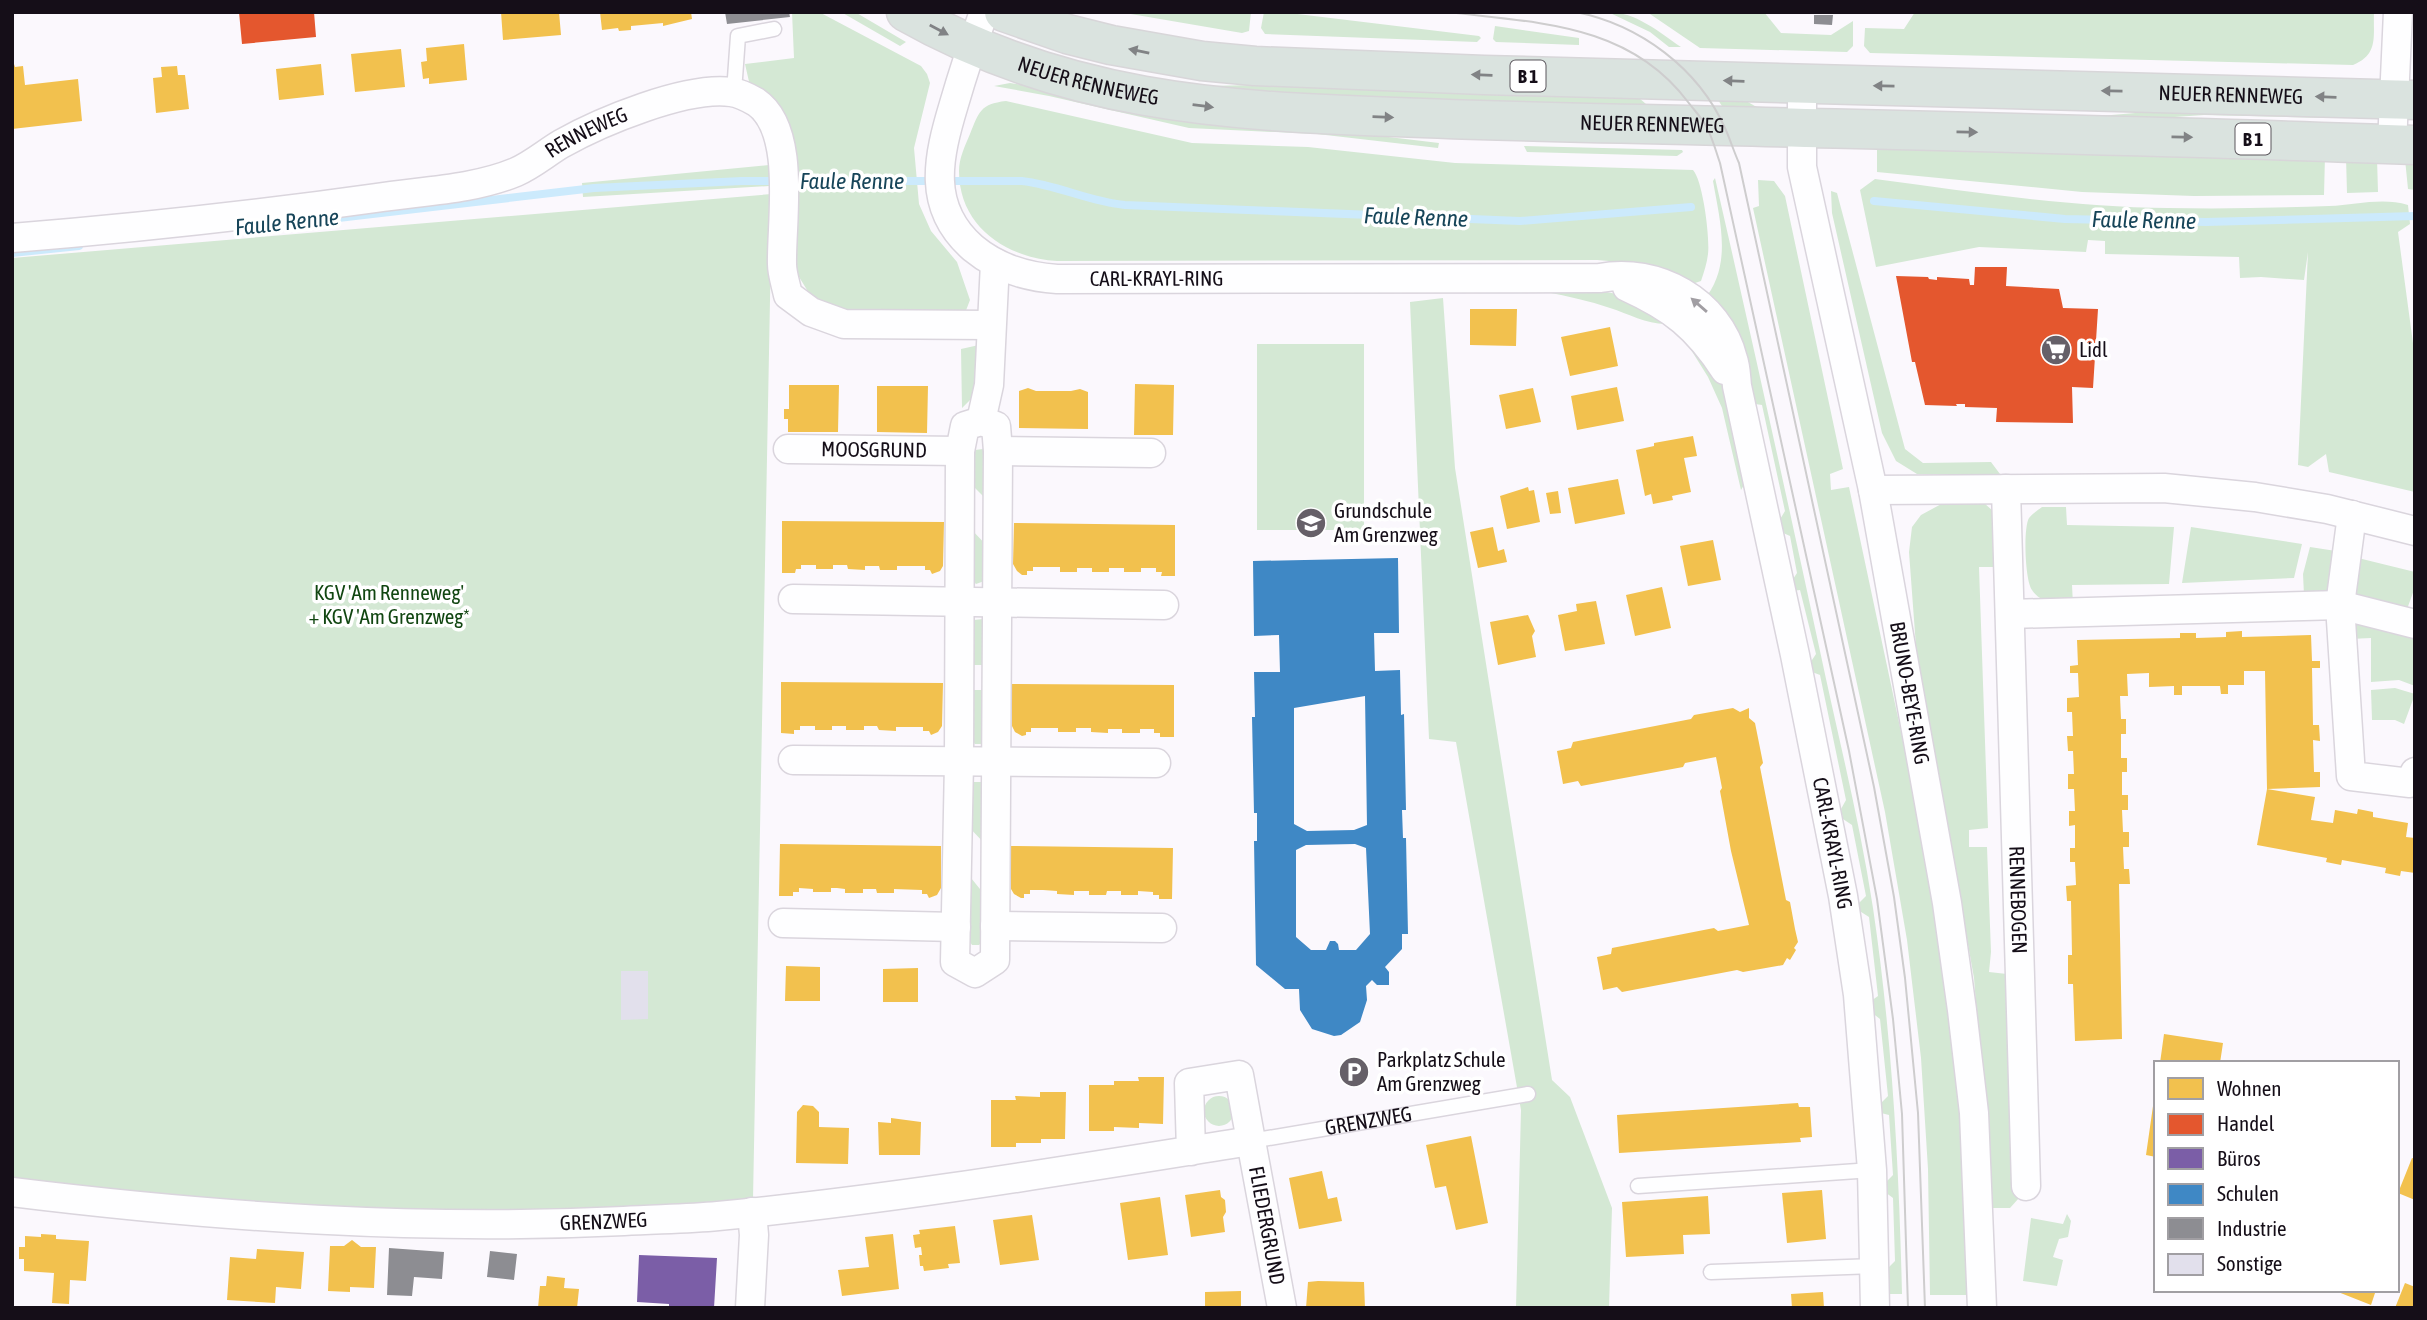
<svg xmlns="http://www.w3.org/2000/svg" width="2427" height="1320" font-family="'Asap Condensed',sans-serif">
<rect width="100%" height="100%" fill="#fbf8fd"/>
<path fill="#d4e8d4" d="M792,12H819L921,66L927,74L930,83L914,148L919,204L931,231L957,262L970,300L965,313L838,311L812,298L796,272L797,192L796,147L792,133L785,118L750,86L745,64L794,58Z
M841,12H855L906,42L900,46Z
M1119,12H1251L1249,31L1242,33Z
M1264,12H1281L1479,36L1481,38L1477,42L1265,34L1261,28Z
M1608,12C1636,12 1659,32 1681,47H1669L1650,32Z
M1647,12H1764L1781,33L1831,35L1853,21V46L1847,52L1700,48Z
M1915,12H2374C2373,37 2379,54 2353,65L1870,53L1864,46L1865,28L1904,29Z
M1495,26L1579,38V45L1496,42L1493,39Z
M1118,73L1205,86L1257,85L1632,92L1653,110L1227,95Z
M1010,83L1330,130L1439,143L1438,148L1317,134L1189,128L1049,96L994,86Z
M1714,94L1741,98L1760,109L1726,112Z
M1006,101L1192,143L1308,147L1455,163L1693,170C1703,181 1710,238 1708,254C1707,263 1704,272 1701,281L1692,284L1621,262L1597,260L1057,261C1007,258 959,227 959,171C959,158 965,146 970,134C979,112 980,104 1006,101Z
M2206,107L2328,110L2327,118L2204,115L2087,123L2088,117Z
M1524,146L1682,150L1683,152L1677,156L1527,152Z
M1877,148L2325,156L2324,195L2194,196L2082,192L1877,172Z
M2346,157L2377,158L2378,192L2347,193Z
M2405,159L2415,160V190L2408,189Z
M769,165V186L583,197L582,183Z
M1715,178C1751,335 1786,493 1820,651C1838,736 1860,822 1873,908C1892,1036 1899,1165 1902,1294H1888V1268L1895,1261L1893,1198L1885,1192L1884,1184L1893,1175L1889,1115L1881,1113V1103L1888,1096L1880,1019L1871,1012V1001L1878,996L1869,917L1858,910V904L1866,896L1852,825L1843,819L1841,809L1846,800L1820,675L1812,672L1810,663L1816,654L1800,590L1792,591L1791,582L1797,573L1790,536L1781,532L1779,521L1785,511L1762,405L1755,404L1703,301C1733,266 1720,222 1713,181Z
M1875,179C1972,192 2070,207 2168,208C2222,209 2275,208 2329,206C2356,205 2382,197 2408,205L2410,224L2398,232L2415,358V492L2329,472L2326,454L2308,467L2298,465L2308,252L2304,280L2261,277L2240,278L2239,257L2105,254V241L2088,240L2086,252L1979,247L1876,267L1860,190Z
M1758,180L1774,181L1785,196L1843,469L1830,474L1831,490L1849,487L1917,807L1939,937L1955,1059L1963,1163L1969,1295H1930L1928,1169L1921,1058L1907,940L1885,812L1753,208L1759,206Z
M1831,191L1837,193L1905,449L1923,463L1991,462L2000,474H1917L1896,461L1882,433L1832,213Z
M772,194L753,1200L562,1213L364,1212L12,1185V258Z
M1594,290L1623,295L1668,324C1648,325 1629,314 1610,308C1589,301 1568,296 1546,292Z
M1443,298L1455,468L1552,1080L1570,1097L1612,1208L1609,1308H1516L1521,1110L1456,742L1429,739L1410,302Z
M1683,337L1713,361L1724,386L1747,480L1741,490L1722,408L1708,377Z
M1257,344H1364V530H1257Z
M979,345L974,396L962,408L961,349Z
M983,449L988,454L989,502L970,483L971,454L975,450Z
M1945,502L1984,503L1993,511L1998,567H1979L1988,828L1969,830V847H1987L1991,952L1989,972L2007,974L2019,1198L2010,1208H1992L1974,978L1917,660L1909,552L1912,527L1921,515Z
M2042,507H2066L2067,525L2174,527L2169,584L2072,585L2073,605C2058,604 2041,604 2032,590C2025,581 2023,528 2029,518C2032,514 2038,510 2042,507Z
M2191,527L2302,544L2294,578L2182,583Z
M971,529L989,548L987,580L976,584L972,580Z
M2310,547L2336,551L2332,584L2322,596L2304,595L2303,574Z
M2354,557L2415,572V587L2406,612L2350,592Z
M2358,616L2415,636V686L2399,680L2371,682V638L2350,639V629Z
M983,619L986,624V665H969L970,626L974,620Z
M2395,688L2415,694L2404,724L2395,720H2372L2371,690Z
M968,690H987L986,737L982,744H975L969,738Z
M971,782H981L987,788L985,844L966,824Z
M967,873L984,894V940L979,945H972L968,939Z
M1204 1111a15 15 0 1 1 30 0a15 15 0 1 1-30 0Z
M2067,1214L2071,1221L2068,1237L2059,1239L2053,1257L2063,1260L2057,1286L2023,1281L2031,1218L2063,1224Z"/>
<path fill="#f2c14e" d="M501,12H559L561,35L503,40Z
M600,12H691L692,19L663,26V23L631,26V30L619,31L618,28L602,30Z
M464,44L467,80L429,84V78L423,79L421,62L427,61L426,48Z
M401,49L405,87L355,92L351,54Z
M12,58L15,67L23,66L25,85L78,79L82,121L12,129Z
M321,64L324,95L279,100L276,69Z
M177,66L178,75H185L189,109L156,113L153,78L162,77L161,67Z
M1470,309H1517L1516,346L1470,345Z
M1610,327L1618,366L1570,376L1561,337Z
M1135,384L1174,385L1173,435H1134Z
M789,385H839L838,432H788V419H784V409H789Z
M877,386H928L927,433L877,432Z
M1617,387L1624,421L1577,430L1571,396Z
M1028,388L1036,391H1071L1080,389L1088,392V429L1019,428V391Z
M1533,388L1541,422L1506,429L1499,395Z
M1693,436L1697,456L1684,458L1691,492L1672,496L1673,500L1653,504L1651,494L1645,496L1636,450L1654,446V443Z
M1618,479L1625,514L1575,524L1568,488Z
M1528,487L1529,491L1534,490L1540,522L1507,529L1500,496Z
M1558,491L1561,513L1550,514L1546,493Z
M782,521L944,522L943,566L940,571L932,574L930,570H925V566H897V570H880L879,566H865V570L848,569L847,565H833V569H816V565H801V569H796L795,573H782Z
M1014,523L1175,525V576H1161L1162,572H1156V568H1141V572H1124V568H1109V572H1092V568H1077V572H1060V567H1033V571H1027V575H1022L1017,571L1013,564Z
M1493,527L1498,551L1504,549L1507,562L1478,568L1470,532Z
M1713,540L1721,580L1688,586L1680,546Z
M1662,587L1671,628L1635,636L1626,595Z
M1596,601L1605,644L1565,651L1558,615L1577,611L1576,604Z
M1528,615L1535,631L1532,636L1536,657L1498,665L1490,622Z
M2242,631V637L2311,635L2312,661H2320V668H2312L2313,725H2319L2320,741L2313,740L2314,772H2320V787L2267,789L2265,671H2244V685H2228V694H2221L2220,686H2182V695H2174V686L2149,687V673L2127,674L2128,696H2120L2121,719H2126V734H2121V758H2127V772H2122V795H2128V810H2122L2123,832H2129V847H2123L2124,869H2129L2130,884H2119L2122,1039L2075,1041L2073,984H2068V955H2072L2071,901H2067L2066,886L2076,885L2075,862H2070V848H2075V825L2069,826V811H2075L2074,789H2068V774H2074L2073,751H2068L2067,736H2073L2072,712H2067V698L2079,697L2078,673H2070V666L2078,665L2077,640L2180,638V633H2196V638L2226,637V632Z
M781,682L943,683L942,726L938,732L931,735L929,731H923V727H896V731L879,730L877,726H864V730H846V726H832V730H815V726H800V730H794V734L781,733Z
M1012,684L1174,685V737H1160V733H1154V729H1140V733H1122V729H1108V733L1091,732V728H1076V732H1058V728H1031V732H1026V735L1022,736L1015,732L1012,726Z
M1733,708L1740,712L1749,708V718L1755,723L1763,763L1760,767L1786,900L1790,902L1795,929L1798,942L1794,948L1796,950L1790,960L1787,958L1783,965L1743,972L1737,970L1622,992L1617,987L1603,990L1597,957L1611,954L1612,948L1714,928L1718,931L1749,925L1731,851L1720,791L1722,788L1716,757L1685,763L1683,767L1581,786L1578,781L1563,784L1557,751L1571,748L1573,742L1691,719L1694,715Z
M2267,789L2315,797L2311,820L2333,823L2335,810L2357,814L2358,809L2373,812V817L2408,823L2406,837L2415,838V873L2401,871L2400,876L2385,873L2386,868L2342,860L2341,865L2326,862L2327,858L2257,845Z
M780,844L941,846V888L937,895L929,898L927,894H922V890L894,889V893H877L876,889H863V893H845V889L837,888H831V892H813V889L799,888V892H793V896H779Z
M1011,846L1173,848L1172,899H1159V895H1153V892L1138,891V895H1121V891H1107L1106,895H1089V891H1074V895L1057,894V891L1043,890H1030V894H1024V898H1021L1014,894L1011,889Z
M786,966L820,967V1001H785Z
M918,968V1002H883V969Z
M2164,1034L2223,1043L2220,1063H2160Z
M1138,1077H1164L1163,1124L1139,1123V1128L1114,1127V1131H1089V1085H1114V1081H1139Z
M1040,1092H1066L1065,1139H1041V1143H1016V1147H991V1100H1016L1015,1096L1040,1097Z
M2154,1099H2156V1157L2146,1155Z
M1798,1103L1799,1107H1810L1812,1137L1800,1138L1801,1142L1619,1153L1617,1115Z
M803,1105L813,1106L819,1112V1127L849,1128L848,1164L796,1163L797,1112Z
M891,1118L921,1122L920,1155H879L878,1122L891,1123Z
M1471,1136L1488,1223L1456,1230L1446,1186L1435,1188L1426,1145Z
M2412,1158L2415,1159V1200L2398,1193Z
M1322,1171L1328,1199L1337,1197L1342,1221L1299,1229L1289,1178Z
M1220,1190L1221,1197L1225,1200L1226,1212L1223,1217L1225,1232L1191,1237L1185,1195Z
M1822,1190L1826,1239L1787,1243L1782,1193Z
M1708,1196L1710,1234L1683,1235L1684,1254L1626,1257L1622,1202Z
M1160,1197L1168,1255L1128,1260L1120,1203Z
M1032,1215L1039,1260L1000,1265L993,1220Z
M955,1226L960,1263L948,1264L949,1268L924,1271L923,1266H920L919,1255H922L921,1247L915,1248L913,1235L920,1234L919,1230Z
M41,1234L56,1235V1239L89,1241L86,1281L70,1280L69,1304L52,1303L54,1273L24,1271V1259H19V1247H25V1236L41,1237Z
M893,1234L899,1289L842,1296L838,1270L869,1267L865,1237Z
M352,1240L361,1247H376L374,1288L350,1287V1292L328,1291L330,1246H344Z
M257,1249L304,1252L301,1289L276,1287L275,1303L227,1300L230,1257L256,1259Z
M547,1276L565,1278L564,1288L579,1289L577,1308H538L540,1286H546Z
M1318,1281L1364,1282L1365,1308H1306L1308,1282Z
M2405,1283L2415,1287V1308H2395Z
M2333,1290H2376L2371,1305Z
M1241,1291V1308H1205V1292Z
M1823,1292L1824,1308H1792L1791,1294Z"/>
<path fill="#e4572e" d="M239,12H314L316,37L242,44Z
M1975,267H2007L2006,286L2059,289L2063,308L2098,309L2093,388L2072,387L2073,423L1996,422L1997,408L1965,407V404H1956L1957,406L1925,405L1915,362H1912L1896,276L1928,277L1929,279L1937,280V277L1969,279L1970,285H1974Z"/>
<path fill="#7b5ea7" d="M639,1255L717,1258L714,1308H669V1304L637,1302Z"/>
<path fill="#3f88c5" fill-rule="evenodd" d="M1398,558L1399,633H1374L1375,671L1400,670L1401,715L1404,714L1406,810H1402L1403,838H1406L1408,934H1402V949L1385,967L1389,972V985H1377L1372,980L1366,986L1367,1000L1360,1022L1341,1035L1334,1036L1312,1029L1300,1010L1299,989H1285L1256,965L1254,841H1257V813H1254L1252,717H1255L1254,672H1280L1279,635L1254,636L1253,561ZM1365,696L1367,825L1354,830L1307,831L1294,824V708ZM1355,844L1366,848L1370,934L1356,950H1339L1338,944L1335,941H1330L1326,950H1311L1296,937V850L1306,845Z"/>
<path fill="#8d8d92" d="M725,12H789L790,17L727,24Z
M1814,15H1833L1832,25L1814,24Z
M389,1248L444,1252L442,1279L414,1277L412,1296L387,1295Z
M490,1251L517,1254L514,1280L487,1277Z"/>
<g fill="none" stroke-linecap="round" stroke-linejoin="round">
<path stroke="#cceafc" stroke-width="8" d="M1874,201L2065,219L2206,222L2415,216
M304,222L594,188L742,181H1022C1058,185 1090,202 1125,205L1520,221L1691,207
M12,253L79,246"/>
</g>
<path fill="#e2e0ec" d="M621,971H648V1019L621,1020Z"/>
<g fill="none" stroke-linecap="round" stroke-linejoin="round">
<g stroke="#dad5dd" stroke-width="17">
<g id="service">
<path d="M732,92L735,78L738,36L774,29"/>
<path id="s1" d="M1251,1141L1528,1094"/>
<path d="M1638,1186L1872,1170"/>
<path d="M1711,1272L1875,1266"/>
</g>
</g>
<g stroke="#dad5dd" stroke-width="31">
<g id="minor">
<path id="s2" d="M984,12C973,43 963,73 954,104C938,157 926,207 973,248C997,268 1027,277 1057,279L1600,278C1656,267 1719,301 1733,359C1736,367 1736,377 1737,386L1795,655L1843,896L1858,995L1872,1170L1875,1308"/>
<path id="s3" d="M1802,84V167L1873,490L1947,903L1962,1010L1974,1113L1982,1308"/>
<path d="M2392,144L2398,12"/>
<path id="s4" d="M12,238C133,228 255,215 376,198C421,191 473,190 516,172C532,165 546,153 561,144C600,122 686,86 731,92C739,93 749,98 756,102C797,130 781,221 782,264C782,274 786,285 788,295L811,312L844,324L990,325"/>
<path d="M1627,287C1673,308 1697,327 1725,370"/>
<path d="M981,421L996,426L998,451L995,960L975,973L955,962L959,762L960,451L965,426Z"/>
<path d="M981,421L989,385L995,263"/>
<path id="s5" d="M788,449L960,451"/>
<path d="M998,451L1151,453"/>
<path id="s6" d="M2006,489L2026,1186"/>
<path d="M1873,490L2164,488L2255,497L2327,509L2415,531"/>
<path d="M2352,515L2340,605L2351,776L2410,783L2415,772"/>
<path d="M793,599L1164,605"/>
<path d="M2010,614L2340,605L2415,624"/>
<path d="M793,760L1156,763"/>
<path d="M783,923L956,927"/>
<path d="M995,926L1162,928"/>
<path id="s7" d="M1251,1141L1282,1308"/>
<path id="s8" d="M12,1192C215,1217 419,1231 624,1221C655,1219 687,1219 718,1216C897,1199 1074,1169 1251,1141L1239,1075L1189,1083L1191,1151"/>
<path d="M750,1308L754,1235L752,1212"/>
</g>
</g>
<g stroke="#d8d6d9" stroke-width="41">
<g id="primary">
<path id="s9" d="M906,12C1063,101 1219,111 1395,117C1492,121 1589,123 1687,125C1929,131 2172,136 2415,145"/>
<path id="s10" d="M1004,12L1067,34L1111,45L1202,61L1255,66L1484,75L2415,100"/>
</g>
</g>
<use href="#service" stroke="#fefeff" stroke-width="14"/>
<use href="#minor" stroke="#fefeff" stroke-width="28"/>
<use href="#primary" stroke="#dae3df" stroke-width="38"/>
<path stroke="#cecdce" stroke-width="2" d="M1448,12C1537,23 1629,23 1688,102C1694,110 1703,119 1707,128C1713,139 1716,152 1720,163L1849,751L1877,899L1893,1019L1902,1114L1908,1308
M1576,12C1640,25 1698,68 1725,128C1730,139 1734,152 1739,163L1874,787L1894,897L1905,978L1918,1113L1925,1308"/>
</g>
<defs><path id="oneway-solid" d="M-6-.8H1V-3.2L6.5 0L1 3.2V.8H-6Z" transform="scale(1.75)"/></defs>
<g fill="#818385">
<use href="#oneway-solid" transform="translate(939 30) rotate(28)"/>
<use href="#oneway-solid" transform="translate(1139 51) rotate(-168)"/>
<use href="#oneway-solid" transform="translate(1482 75) rotate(-178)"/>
<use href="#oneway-solid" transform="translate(1734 81) rotate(-178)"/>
<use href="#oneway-solid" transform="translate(1884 86) rotate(-179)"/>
<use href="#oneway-solid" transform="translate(2112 91) rotate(-179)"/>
<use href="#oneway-solid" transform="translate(2326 97) rotate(-178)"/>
<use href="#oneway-solid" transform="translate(1203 106) rotate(7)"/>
<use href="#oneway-solid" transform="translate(1383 117) rotate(2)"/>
<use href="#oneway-solid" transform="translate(1967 132) rotate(1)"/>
<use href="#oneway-solid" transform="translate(2182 137) rotate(1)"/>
</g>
<use fill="#a19ea3" href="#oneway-solid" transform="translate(1699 305) rotate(-139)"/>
<defs>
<g id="supermarket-disc" transform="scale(1.575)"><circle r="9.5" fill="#666068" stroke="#fff"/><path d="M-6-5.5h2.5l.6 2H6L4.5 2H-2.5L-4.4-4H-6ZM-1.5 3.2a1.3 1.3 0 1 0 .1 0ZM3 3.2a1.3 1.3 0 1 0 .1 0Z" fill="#fff"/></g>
<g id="school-disc" transform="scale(1.575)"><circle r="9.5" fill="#666068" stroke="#fff"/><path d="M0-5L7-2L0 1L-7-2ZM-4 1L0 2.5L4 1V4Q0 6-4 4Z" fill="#fff"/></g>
<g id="parking-disc" transform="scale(1.575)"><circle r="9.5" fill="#666068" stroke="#fff"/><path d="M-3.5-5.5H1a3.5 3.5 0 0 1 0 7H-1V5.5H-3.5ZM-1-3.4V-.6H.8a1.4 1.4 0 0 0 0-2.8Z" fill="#fff"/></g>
</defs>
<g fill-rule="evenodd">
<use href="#supermarket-disc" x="2056" y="350"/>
<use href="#school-disc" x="1311" y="523"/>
<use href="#parking-disc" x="1354" y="1072"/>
</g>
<g text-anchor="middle" stroke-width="7" stroke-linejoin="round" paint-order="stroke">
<g fill="#fff" stroke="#5b565d" stroke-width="2">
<rect x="1510.5" y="60.5" width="35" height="31" rx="5"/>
<rect x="2235.5" y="123.5" width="35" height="31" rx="5"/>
</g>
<g font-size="19" font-weight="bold" fill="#150e18">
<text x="1528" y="83">B 1</text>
<text x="2253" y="146">B 1</text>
</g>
<g font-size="21" fill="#150e18" stroke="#fff">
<text dy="7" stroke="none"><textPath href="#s9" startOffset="196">NEUER RENNEWEG</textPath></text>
<text dy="7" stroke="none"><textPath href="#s10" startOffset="1234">NEUER RENNEWEG</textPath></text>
<text dy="7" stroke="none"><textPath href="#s9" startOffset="763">NEUER RENNEWEG</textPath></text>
<text dy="7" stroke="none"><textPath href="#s4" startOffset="590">RENNEWEG</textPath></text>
<text dy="7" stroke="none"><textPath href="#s2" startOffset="443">CARL-KRAYL-RING</textPath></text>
<text dy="7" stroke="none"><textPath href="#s5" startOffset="86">MOOSGRUND</textPath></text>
<text dy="7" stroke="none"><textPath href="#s3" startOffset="620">BRUNO-BEYE-RING</textPath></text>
<text dy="7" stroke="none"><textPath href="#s2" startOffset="1552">CARL-KRAYL-RING</textPath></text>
<text dy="7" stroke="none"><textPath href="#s6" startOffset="411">RENNEBOGEN</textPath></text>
<text dy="7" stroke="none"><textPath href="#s1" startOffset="119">GRENZWEG</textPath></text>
<text dy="7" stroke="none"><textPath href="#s8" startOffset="593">GRENZWEG</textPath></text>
<text dy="7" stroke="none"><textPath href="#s7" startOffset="86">FLIEDERGRUND</textPath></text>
</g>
<g font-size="21" fill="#150e18" stroke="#fff" text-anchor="start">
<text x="2079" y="357">Lidl</text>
<text x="1334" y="518">Grundschule<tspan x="1334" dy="24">Am Grenzweg</tspan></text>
<text x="1377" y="1067">Parkplatz Schule<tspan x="1377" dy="24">Am Grenzweg</tspan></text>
</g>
<g font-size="21" fill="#114611" stroke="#fff">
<text x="389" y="600">KGV 'Am Renneweg'<tspan x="389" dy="24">+ KGV 'Am Grenzweg*</tspan></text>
</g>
<g font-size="23" font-style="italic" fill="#174559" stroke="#fff">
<text x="852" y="189">Faule Renne</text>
<text transform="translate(1416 217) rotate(2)" y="8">Faule Renne</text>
<text transform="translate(2144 220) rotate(1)" y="8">Faule Renne</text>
<text transform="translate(287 222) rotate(-6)" y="8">Faule Renne</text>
</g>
</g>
<rect width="2427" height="1320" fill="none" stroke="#150e18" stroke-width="28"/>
<rect x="2154" y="1061" width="245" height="231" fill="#ffffff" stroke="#a19fa3" stroke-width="2"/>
<rect x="2168" y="1078" width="35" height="21" fill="#f2c14e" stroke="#a19fa3" stroke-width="2"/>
<text x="2217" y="1096" font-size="21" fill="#150e18">Wohnen</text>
<rect x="2168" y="1114" width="35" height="21" fill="#e4572e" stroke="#a19fa3" stroke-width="2"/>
<text x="2217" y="1131" font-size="21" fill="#150e18">Handel</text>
<rect x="2168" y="1148" width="35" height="21" fill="#7b5ea7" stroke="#a19fa3" stroke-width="2"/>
<text x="2217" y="1166" font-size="21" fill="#150e18">Büros</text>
<rect x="2168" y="1184" width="35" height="21" fill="#3f88c5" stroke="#a19fa3" stroke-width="2"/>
<text x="2217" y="1201" font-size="21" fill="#150e18">Schulen</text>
<rect x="2168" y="1218" width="35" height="21" fill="#8d8d92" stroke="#a19fa3" stroke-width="2"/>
<text x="2217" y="1236" font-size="21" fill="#150e18">Industrie</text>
<rect x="2168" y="1254" width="35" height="21" fill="#e2e0ec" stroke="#a19fa3" stroke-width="2"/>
<text x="2217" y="1271" font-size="21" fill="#150e18">Sonstige</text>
</svg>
